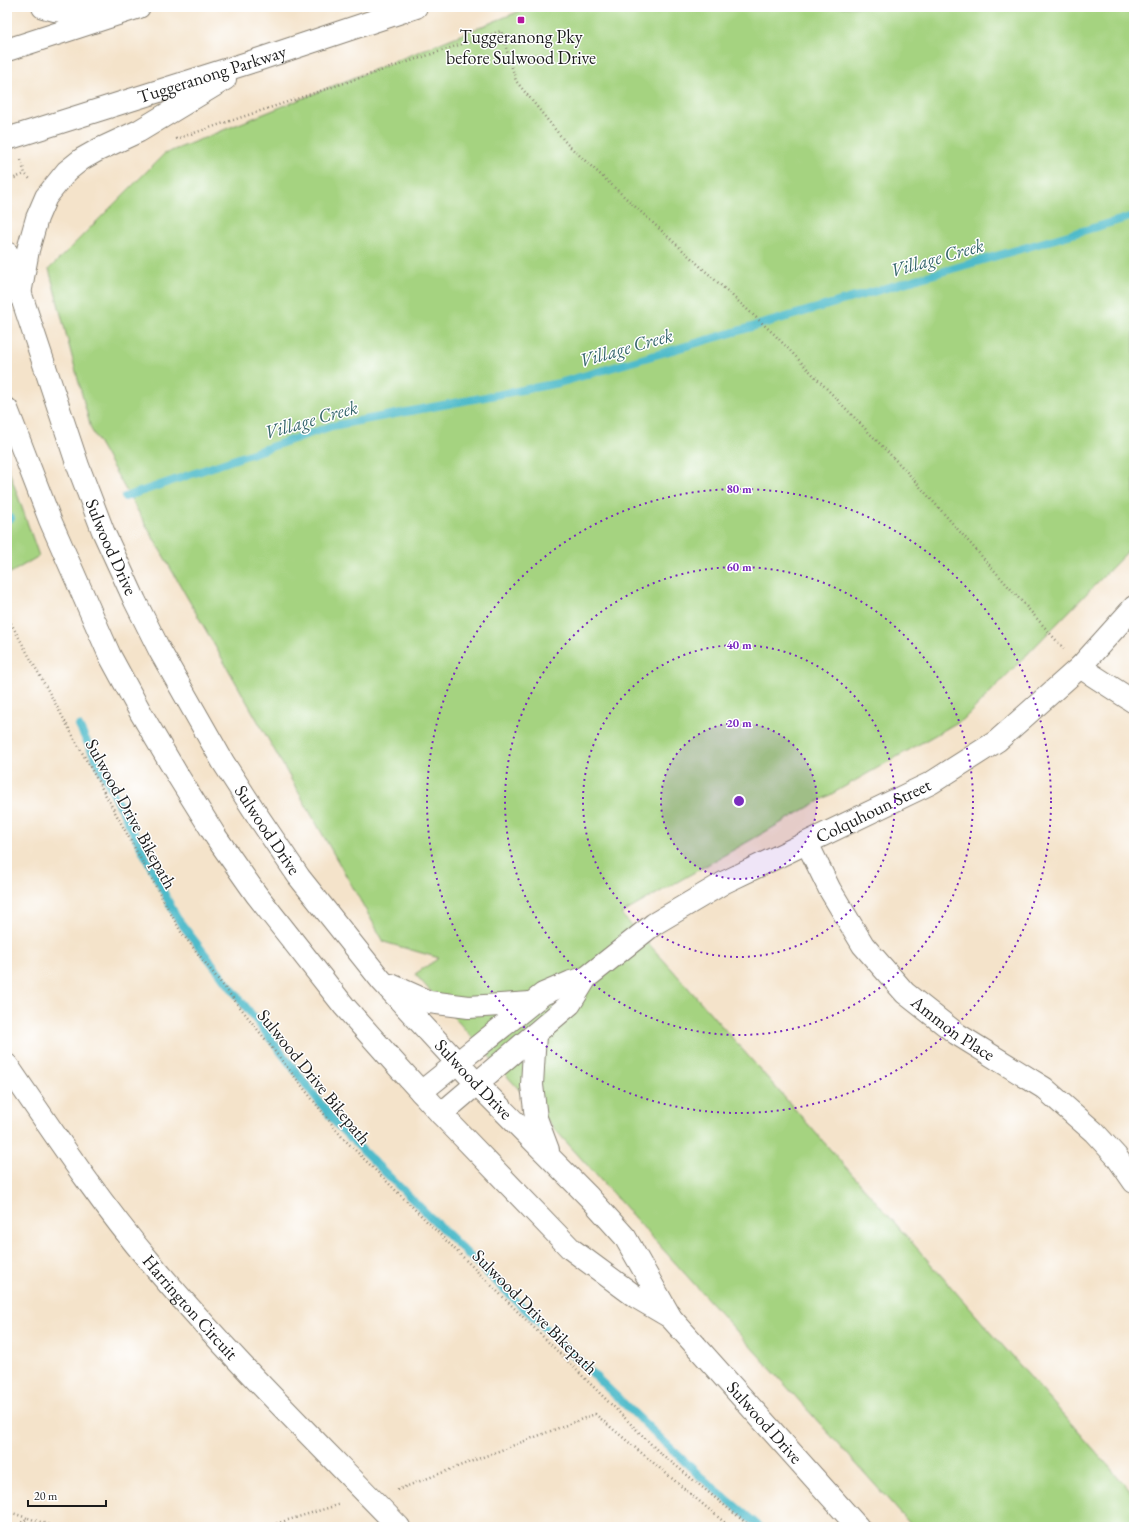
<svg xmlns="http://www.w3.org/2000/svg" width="1141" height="1534" font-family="'EB Garamond',serif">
<rect width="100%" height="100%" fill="#fff"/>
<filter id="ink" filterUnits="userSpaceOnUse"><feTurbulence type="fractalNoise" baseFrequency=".025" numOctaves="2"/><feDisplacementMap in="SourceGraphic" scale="8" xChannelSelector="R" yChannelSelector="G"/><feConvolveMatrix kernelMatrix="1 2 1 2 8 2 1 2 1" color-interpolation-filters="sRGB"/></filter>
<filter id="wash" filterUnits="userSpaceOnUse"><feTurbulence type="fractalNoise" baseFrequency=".012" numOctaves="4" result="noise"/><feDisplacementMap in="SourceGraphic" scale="16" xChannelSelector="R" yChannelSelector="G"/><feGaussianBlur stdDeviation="0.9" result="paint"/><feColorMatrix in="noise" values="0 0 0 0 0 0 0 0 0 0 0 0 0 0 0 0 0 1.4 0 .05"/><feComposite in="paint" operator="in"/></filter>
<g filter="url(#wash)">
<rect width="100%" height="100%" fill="#f4e3ca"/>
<path fill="#a5d380" stroke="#60784e" d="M530,7H1134V545L965,718L621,914L669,966L1134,1495V1527H913L415,974L439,958L384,942L91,429L49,269L164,154Z
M7,465L39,556L7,575Z"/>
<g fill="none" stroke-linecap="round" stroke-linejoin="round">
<path stroke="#4fbbca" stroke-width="8" d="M125,497L332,426L559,383L1134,216
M7,519L11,518
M79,726L177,918L338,1126L488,1274L702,1478L760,1527"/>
</g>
</g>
<g filter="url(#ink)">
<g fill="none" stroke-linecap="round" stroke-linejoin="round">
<g stroke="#888073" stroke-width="24">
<g id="minor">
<path d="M1080,667L1134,702"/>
<path id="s1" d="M807,843L830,890L863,945L905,993L957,1034L1044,1088L1094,1132L1116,1156L1134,1182"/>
<path id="s2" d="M7,1065C53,1132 98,1200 150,1262C228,1355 315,1440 399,1527"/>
<path d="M421,1092L543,994L571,982L586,978"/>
<path id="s3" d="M441,1114L570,1004L586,978L654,924L725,882L931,783L997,741L1080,667L1134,607"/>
</g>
</g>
<g stroke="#888073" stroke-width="24">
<g id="major">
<path id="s4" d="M7,253L78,466L103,531L135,601L160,651L223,762L259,818L299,877L381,980L477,1084L589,1197L625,1237L671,1318L858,1527"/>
<path d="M7,409L50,520L110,656L142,715L178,776L216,837L256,894L344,1006L392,1060L441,1114L571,1249L636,1297L670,1317"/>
<path d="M391,985L429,1002L469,1007L531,1003"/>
<path d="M535,1034L532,1085L536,1118L548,1150"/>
</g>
</g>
<g stroke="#888073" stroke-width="24">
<g id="highway">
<path d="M43,7L54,10L103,15"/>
<path d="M7,50L139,7"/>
<path id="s5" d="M7,139L257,60L416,7"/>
<path d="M20,294L28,250L37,218L46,197L67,171L82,159L98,150L139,131L225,79"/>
</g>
</g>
<path stroke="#888073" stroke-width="2.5" stroke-dasharray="1 3" stroke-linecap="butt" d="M176,139L501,31L516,81L567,144L774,334L906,471L1064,649
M21,160L25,174L30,179
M7,181L25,174
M7,616L181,932L342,1137L659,1452L751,1527
M397,1490L595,1414L730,1527
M7,1511L27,1518
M15,1527L28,1518L56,1527
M265,1527L341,1504"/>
<use href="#minor" stroke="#fff" stroke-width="22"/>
<use href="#major" stroke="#fff" stroke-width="22"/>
<use href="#highway" stroke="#fff" stroke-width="22"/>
</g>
</g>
<circle cx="739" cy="801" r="78" fill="#7b2cbf" fill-opacity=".12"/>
<g fill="none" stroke="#7b2cbf" stroke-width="2" stroke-dasharray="2 4">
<circle cx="739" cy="801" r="78"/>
<circle cx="739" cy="801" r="156"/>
<circle cx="739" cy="801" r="234"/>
<circle cx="739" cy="801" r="312"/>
</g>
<rect fill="#b5179e" stroke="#fff" stroke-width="1.5" x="517" y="16" width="8" height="8" rx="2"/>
<g text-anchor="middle" stroke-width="3" stroke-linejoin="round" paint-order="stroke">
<g font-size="18" fill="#1c1c1c" stroke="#fff">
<text x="521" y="43">Tuggeranong Pky<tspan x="521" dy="21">before Sulwood Drive</tspan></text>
</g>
<g font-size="18" fill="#1c1c1c" stroke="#fff">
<text dy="6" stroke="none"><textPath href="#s5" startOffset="215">Tuggeranong Parkway</textPath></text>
<text dy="6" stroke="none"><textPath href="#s4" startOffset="312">Sulwood Drive</textPath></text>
<text dy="6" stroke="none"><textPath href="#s3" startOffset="534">Colquhoun Street</textPath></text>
<text transform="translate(131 814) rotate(61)" y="6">Sulwood Drive Bikepath</text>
<text dy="6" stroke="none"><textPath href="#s4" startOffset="636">Sulwood Drive</textPath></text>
<text dy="6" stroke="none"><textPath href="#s1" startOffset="240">Ammon Place</textPath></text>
<text transform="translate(314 1077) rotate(51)" y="6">Sulwood Drive Bikepath</text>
<text dy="6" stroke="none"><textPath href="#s4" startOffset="960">Sulwood Drive</textPath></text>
<text dy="6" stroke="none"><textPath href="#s2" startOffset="304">Harrington Circuit</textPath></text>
<text transform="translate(535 1312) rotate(45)" y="6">Sulwood Drive Bikepath</text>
<text dy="6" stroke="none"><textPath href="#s4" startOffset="1412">Sulwood Drive</textPath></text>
</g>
<g font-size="19" font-style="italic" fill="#33646a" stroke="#fff">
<text transform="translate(937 257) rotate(-16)" y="7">Village Creek</text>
<text transform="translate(626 347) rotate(-16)" y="7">Village Creek</text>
<text transform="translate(311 419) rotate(-16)" y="7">Village Creek</text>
</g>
</g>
<circle cx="739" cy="801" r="6" fill="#7b2cbf" stroke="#fff" stroke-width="2"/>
<g font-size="12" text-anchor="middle" font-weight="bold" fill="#7b2cbf" stroke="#fff" stroke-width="3" stroke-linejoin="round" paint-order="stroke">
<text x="739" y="493">80 m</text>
<text x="739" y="571">60 m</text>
<text x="739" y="649">40 m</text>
<text x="739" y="727">20 m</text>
</g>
<rect width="1141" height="1534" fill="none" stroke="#fff" stroke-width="24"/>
<path d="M28 1500v6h78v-6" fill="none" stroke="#1c1c1c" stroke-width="2"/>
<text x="34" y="1500" font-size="12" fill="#1c1c1c" stroke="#ffffff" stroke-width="3" paint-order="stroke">20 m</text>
</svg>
